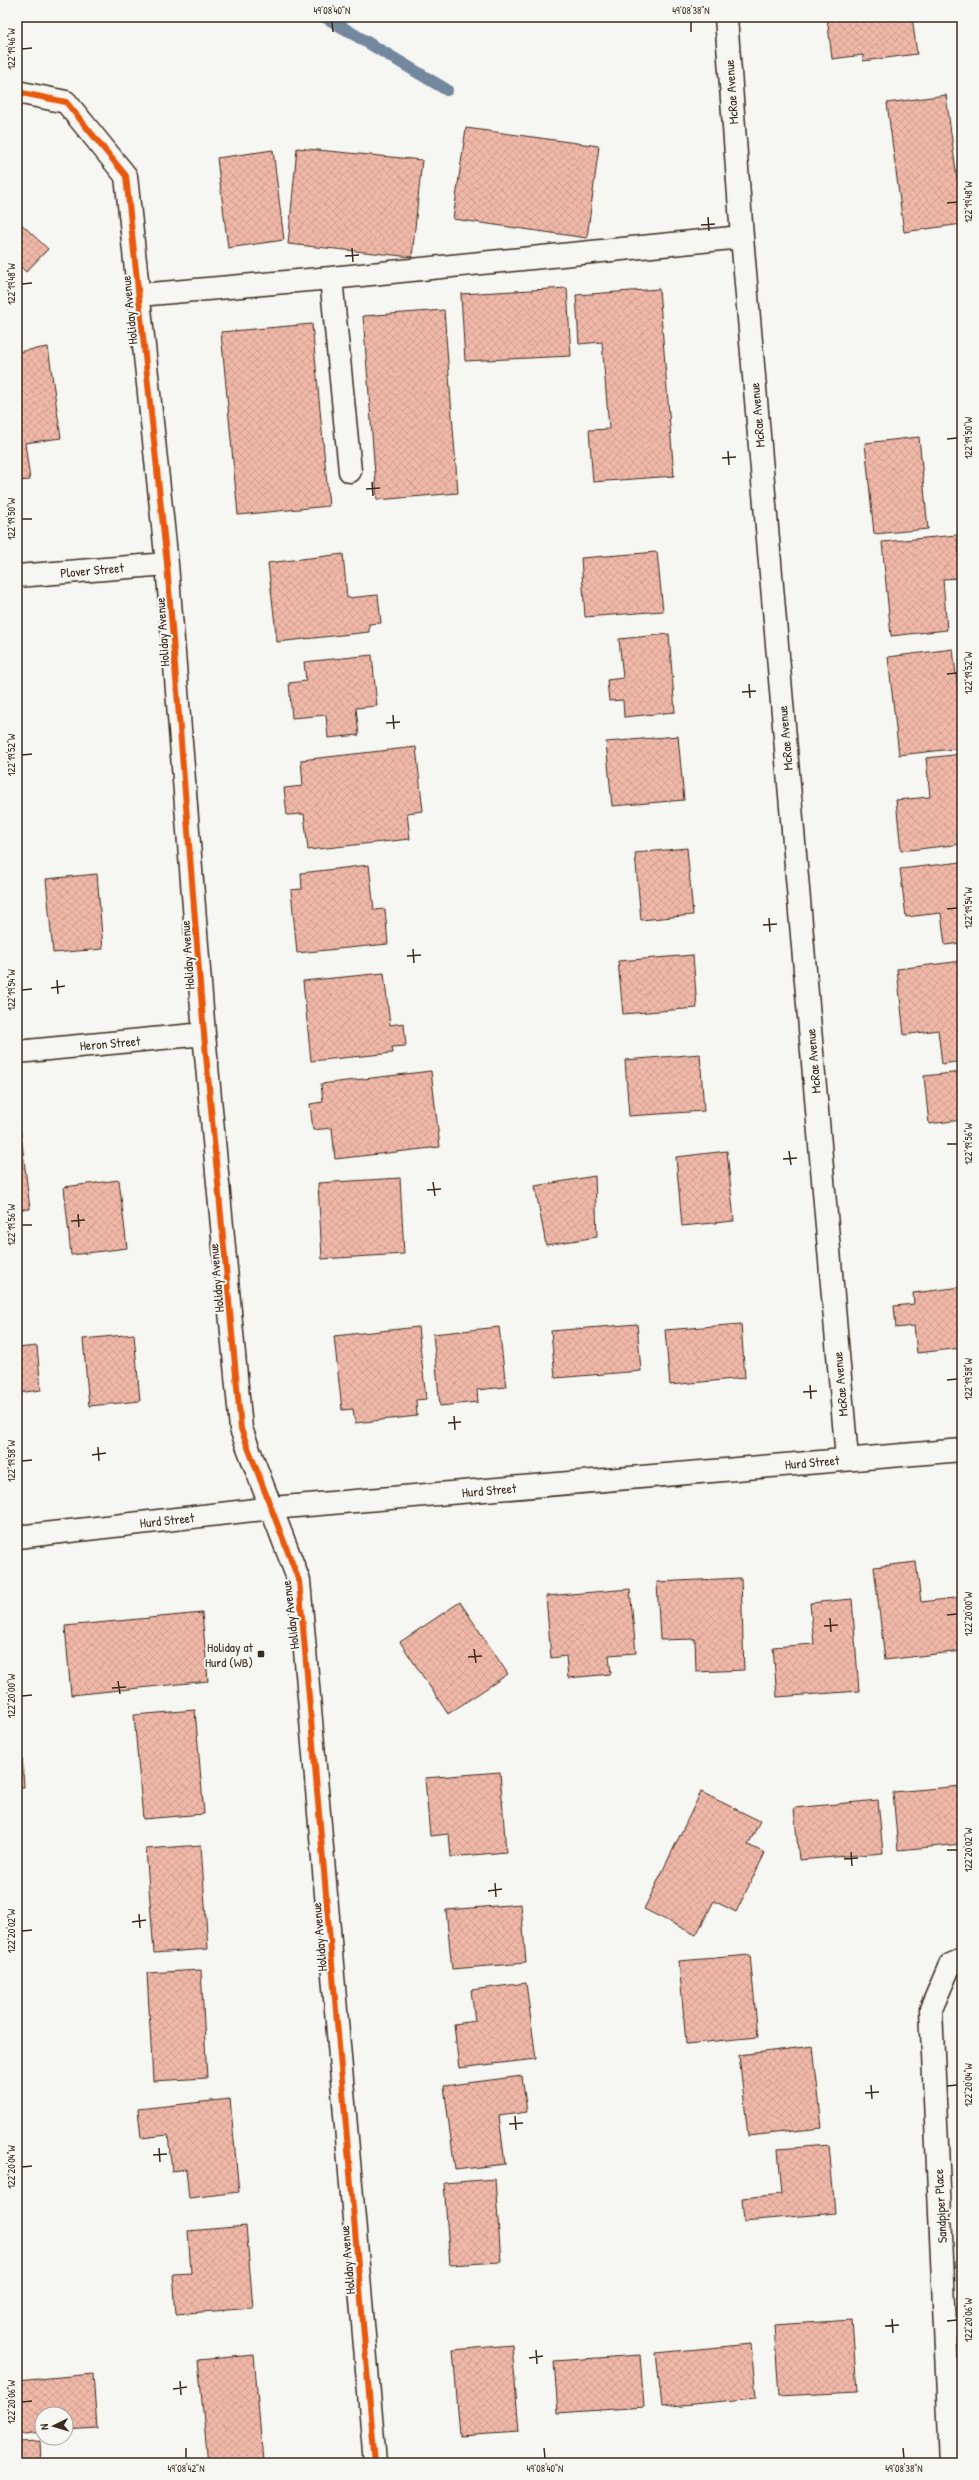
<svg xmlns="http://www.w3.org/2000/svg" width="979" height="2480" font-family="'Patrick Hand',sans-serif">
<defs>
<pattern id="building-cross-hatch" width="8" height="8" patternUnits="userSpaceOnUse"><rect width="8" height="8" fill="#f0b8a8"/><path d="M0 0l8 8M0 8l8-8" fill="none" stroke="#cf9e90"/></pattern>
</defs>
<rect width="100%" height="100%" fill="#f6f6f2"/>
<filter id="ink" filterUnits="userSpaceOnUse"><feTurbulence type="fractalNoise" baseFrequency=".025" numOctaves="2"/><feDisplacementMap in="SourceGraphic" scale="8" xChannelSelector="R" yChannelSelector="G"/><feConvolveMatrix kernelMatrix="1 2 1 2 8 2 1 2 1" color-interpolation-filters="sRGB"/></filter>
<g filter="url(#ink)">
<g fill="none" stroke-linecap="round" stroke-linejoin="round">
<path stroke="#73889e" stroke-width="12" d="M325,17L447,90"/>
</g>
<path fill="url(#building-cross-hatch)" stroke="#3b2a1e" d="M827,17H912L917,54L863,61V55L832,59Z
M946,95L957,179H962V224L904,232L887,103Z
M466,128L599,146L587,238L453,219Z
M297,148L422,160L412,257L288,244Z
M273,150L284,240L228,248L217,158Z
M17,220L48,249L26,272L17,263Z
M567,288L571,356L465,361L461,294Z
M659,289L674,476L593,482L589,430L609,429L602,342L579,344L576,295Z
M444,310L458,493L377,500L363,316Z
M312,324L329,506L238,515L221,332Z
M48,347L61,438L25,443L30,480L17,481V352Z
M919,437L928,529L874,534L865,443Z
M957,535L961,578L943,579L947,630L891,636L882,542Z
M657,552L663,611L585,617L581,558Z
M343,554L347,598L378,595L381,623L369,624V632L277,642L268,563Z
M669,634L675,712L624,717L623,700L609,701L607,680L623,678L619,639Z
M953,649L962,726V748L899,755L888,657Z
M372,655L377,706L356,708L359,735L328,738L326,715L292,718L289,683L306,681L304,662Z
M678,736L684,800L612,806L606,742Z
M416,747L423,811L407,813L410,839L308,850L304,814L287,815L284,788L303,786L301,760Z
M962,754V844L901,851L896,800L930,797L926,758Z
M687,848L693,915L641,920L635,853Z
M962,862V943L945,945L941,913L906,917L900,869Z
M369,865L374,910L385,909L388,944L297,953L291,890L302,889L301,873Z
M97,874L103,949L53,953L46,879Z
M693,955L697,1008L623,1014L618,961Z
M962,961V1061L942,1064L938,1030L904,1035L897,969Z
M384,973L390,1025L404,1023L406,1046L392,1047L393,1053L311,1061L303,981Z
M700,1054L704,1111L629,1116L625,1060Z
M431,1071L440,1147L335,1159L332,1128L313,1130L310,1104L323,1102L321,1084Z
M962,1072V1120L929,1124L924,1076Z
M17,1102L30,1209L17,1210Z
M727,1151L734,1221L682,1226L676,1157Z
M595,1176L597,1237L546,1245L535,1186Z
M400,1178L404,1254L322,1259L318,1183Z
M119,1180L127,1248L71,1255L64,1187Z
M962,1287V1348L917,1353L914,1326L896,1328L894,1306L914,1304L913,1293Z
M637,1324L641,1371L555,1378L551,1331Z
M741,1324L745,1378L670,1385L665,1330Z
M418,1327L426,1399L416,1400L417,1416L355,1423L353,1409L342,1410L334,1336Z
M499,1327L506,1387L477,1390L478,1402L440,1406L433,1334Z
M134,1334L140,1401L89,1406L83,1339Z
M37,1346L41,1390L17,1393V1348Z
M916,1562L921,1602L962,1597V1651L885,1660L874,1567Z
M741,1578L744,1670L696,1672L695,1639L660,1640L657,1582Z
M630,1589L636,1653L609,1655L611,1674L568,1678L566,1656L551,1658L546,1596Z
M852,1599L859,1691L777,1697L773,1647L814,1644L810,1603Z
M460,1602L508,1674L448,1714L400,1642Z
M202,1613L208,1681L71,1695L65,1626Z
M195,1710L204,1814L143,1819L134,1715Z
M22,1757L24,1787H17V1758Z
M500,1772L506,1852L451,1857L449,1834L430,1836L425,1778Z
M962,1786V1844L898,1850L893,1792Z
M701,1792L760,1821L748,1845L765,1853L736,1912L714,1901L696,1935L644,1909Z
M878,1800L883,1853L799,1860L794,1808Z
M201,1845L208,1949L154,1953L146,1849Z
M521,1904L526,1963L452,1969L446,1910Z
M750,1955L758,2037L686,2044L679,1961Z
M201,1970L207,2078L153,2081L147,1973Z
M526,1983L536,2059L459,2068L454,2024L475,2021L471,1990Z
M813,2046L822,2128L748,2136L739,2055Z
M522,2076L527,2112L499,2116L505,2164L455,2170L444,2086Z
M230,2099L239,2192L189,2198L186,2169L172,2171L168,2135L141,2138L138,2109Z
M829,2145L835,2213L744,2221L742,2198L782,2194L778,2149Z
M495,2179L501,2262L450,2265L444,2183Z
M246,2226L253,2308L176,2314L173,2274L191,2273L188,2231Z
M852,2320L857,2392L779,2396L774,2325Z
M751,2344L756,2398L662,2407L656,2353Z
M512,2345L519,2432L460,2436L453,2350Z
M254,2355L263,2461L208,2463L198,2360Z
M640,2355L644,2407L558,2413L554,2361Z
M93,2374L97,2428L66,2430V2414H42V2432L17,2435V2381Z
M40,2441L41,2463H20L18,2442Z"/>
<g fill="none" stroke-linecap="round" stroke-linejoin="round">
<g stroke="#3b2a1e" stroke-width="25">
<path id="minor" d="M726,17L742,237L847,1459
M17,92L66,102L126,176L167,564L204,1034L241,1429L299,1581L375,2463
M139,295L331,278
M350,471L331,278L742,237
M17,576L167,564
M17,1052L204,1034
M17,1537L272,1508L962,1450
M951,2463L931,2009L950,1965L962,1960"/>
</g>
<use href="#minor" stroke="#f6f6f2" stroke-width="22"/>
<g stroke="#f6f6f2" stroke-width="8">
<path id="cycleway" d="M17,92L66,102L126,176L167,564L204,1034L241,1429L299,1581L375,2463"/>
</g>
<use href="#cycleway" stroke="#e8590c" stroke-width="6"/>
</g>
</g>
<path fill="none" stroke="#3b2a1e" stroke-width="1.5" d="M332,22L333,32M691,22V32M22,49L32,48M947,203L957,202M708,217L709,231M701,225L715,224M352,248L353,262M345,256L359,255M22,284L32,283M947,439L957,438M728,451L729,465M722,458L736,457M372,482L373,496M366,489L380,488M22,519H32M947,674L957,673M749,684L750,698M742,692L756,691M393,715L394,729M386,723L400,722M22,755L32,754M947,909L957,908M769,918L770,932M763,925L777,924M413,949L414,963M407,956L421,955M57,980L58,994M51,988L65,986M22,990L32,989M947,1144H957M789,1151L791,1165M783,1159L797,1158M433,1182L435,1196M427,1190L441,1189M78,1214L79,1227M71,1221L85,1220M22,1225H32M947,1380L957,1379M810,1385L811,1399M803,1392L817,1391M454,1416L455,1430M448,1423L461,1422M98,1447L99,1461M92,1455L106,1453M22,1461L32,1460M947,1615L957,1614M830,1618L831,1632M824,1626L838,1625M474,1649L476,1663M468,1657L482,1656M118,1681L120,1694M112,1688L126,1687M22,1696L32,1695M947,1850H957M851,1852L852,1866M844,1859L858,1858M495,1883L496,1897M488,1891L502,1889M139,1914L140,1928M132,1922L146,1920M22,1931L32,1930M871,2085L872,2099M947,2086L957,2085M865,2093L879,2092M515,2116L516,2130M509,2124L523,2123M159,2148L160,2162M153,2155L167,2154M22,2167L32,2166M892,2319L893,2333M947,2321L957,2320M885,2326L899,2325M536,2350L537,2364M529,2358L543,2356M180,2381L181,2395M173,2389L187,2387M22,2402L32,2401M186,2448V2458M544,2448L545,2458M903,2448L904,2458"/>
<rect fill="#3b2a1e" stroke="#f6f6f2" stroke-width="1.5" x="257" y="1650" width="8" height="8" rx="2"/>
<g text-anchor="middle" stroke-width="4" stroke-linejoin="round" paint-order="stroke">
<g font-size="13" fill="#3b2a1e" stroke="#f6f6f2">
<text transform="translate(731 92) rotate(-94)" y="5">McRae Avenue</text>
<text transform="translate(129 310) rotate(-96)" y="5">Holiday Avenue</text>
<text transform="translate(757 415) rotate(-95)" y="5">McRae Avenue</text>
<text transform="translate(92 570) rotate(-5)" y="5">Plover Street</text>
<text transform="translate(162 632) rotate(-94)" y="5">Holiday Avenue</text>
<text transform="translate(785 738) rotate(-95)" y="5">McRae Avenue</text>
<text transform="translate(187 955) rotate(-94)" y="5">Holiday Avenue</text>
<text transform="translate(110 1043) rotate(-5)" y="5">Heron Street</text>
<text transform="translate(813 1061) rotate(-95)" y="5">McRae Avenue</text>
<text transform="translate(216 1278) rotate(-95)" y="5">Holiday Avenue</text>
<text transform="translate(840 1384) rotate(-95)" y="5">McRae Avenue</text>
<text transform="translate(812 1462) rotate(-5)" y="5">Hurd Street</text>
<text transform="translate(489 1490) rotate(-5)" y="5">Hurd Street</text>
<text transform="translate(167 1520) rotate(-6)" y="5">Hurd Street</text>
<text transform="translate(290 1615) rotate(-97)" y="5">Holiday Avenue</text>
<text transform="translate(319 1937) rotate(-95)" y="5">Holiday Avenue</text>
<text transform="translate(940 2206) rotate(-93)" y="5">Sandpiper Place</text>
<text transform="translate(347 2260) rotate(-95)" y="5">Holiday Avenue</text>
</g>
<g font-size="13" fill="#3b2a1e" stroke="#f6f6f2" text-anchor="end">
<text x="253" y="1652">Holiday at<tspan x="253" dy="15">Hurd (WB)</tspan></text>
</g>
</g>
<rect width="979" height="2480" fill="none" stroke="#f6f6f2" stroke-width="44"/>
<g transform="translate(54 2426) rotate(265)"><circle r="19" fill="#f6f6f2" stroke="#aba49d"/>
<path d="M0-3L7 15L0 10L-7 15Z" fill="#3b2a1e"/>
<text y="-6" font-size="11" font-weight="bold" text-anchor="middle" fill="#3b2a1e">N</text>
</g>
<rect x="22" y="22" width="935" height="2436" fill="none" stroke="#3b2a1e" stroke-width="1.5"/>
<g font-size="10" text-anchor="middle" fill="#3b2a1e">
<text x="332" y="14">49°08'40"N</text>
<text x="691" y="14">49°08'38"N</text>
<text transform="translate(11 49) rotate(-90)" y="4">122°19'46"W</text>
<text transform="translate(968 202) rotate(-90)" y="4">122°19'48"W</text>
<text transform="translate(11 284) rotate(-90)" y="4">122°19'48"W</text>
<text transform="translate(968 438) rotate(-90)" y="4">122°19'50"W</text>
<text transform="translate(11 519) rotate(-90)" y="4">122°19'50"W</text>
<text transform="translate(968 673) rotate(-90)" y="4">122°19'52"W</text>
<text transform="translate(11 755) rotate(-90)" y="4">122°19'52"W</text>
<text transform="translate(968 908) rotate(-90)" y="4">122°19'54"W</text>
<text transform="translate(11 990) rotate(-90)" y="4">122°19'54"W</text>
<text transform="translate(968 1144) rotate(-90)" y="4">122°19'56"W</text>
<text transform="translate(11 1225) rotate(-90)" y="4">122°19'56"W</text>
<text transform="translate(968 1379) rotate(-90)" y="4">122°19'58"W</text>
<text transform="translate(11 1461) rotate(-90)" y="4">122°19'58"W</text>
<text transform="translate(968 1614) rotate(-90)" y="4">122°20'00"W</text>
<text transform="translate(11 1696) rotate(-90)" y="4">122°20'00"W</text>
<text transform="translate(968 1850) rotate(-90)" y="4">122°20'02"W</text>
<text transform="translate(11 1931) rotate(-90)" y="4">122°20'02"W</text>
<text transform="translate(968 2085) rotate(-90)" y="4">122°20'04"W</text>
<text transform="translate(11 2167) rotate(-90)" y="4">122°20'04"W</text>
<text transform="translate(968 2320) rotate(-90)" y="4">122°20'06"W</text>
<text transform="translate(11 2402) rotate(-90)" y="4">122°20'06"W</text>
<text x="186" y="2472">49°08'42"N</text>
<text x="545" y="2472">49°08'40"N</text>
<text x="904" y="2472">49°08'38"N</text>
</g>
</svg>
